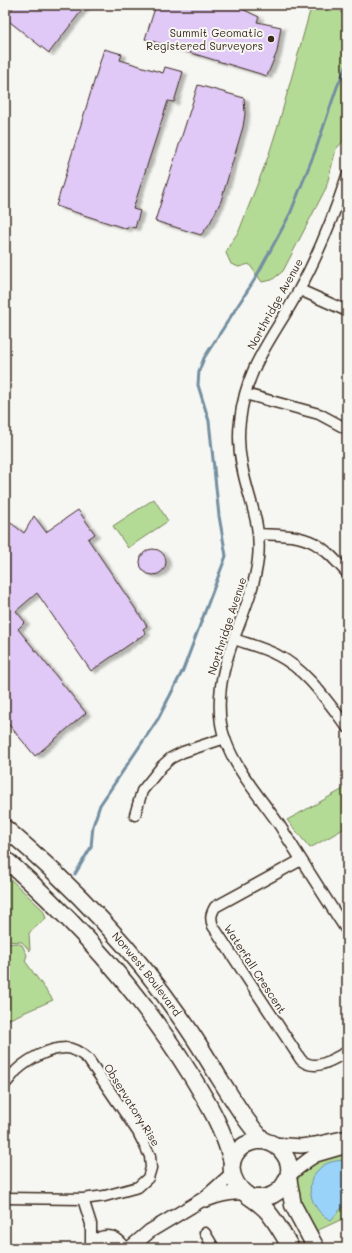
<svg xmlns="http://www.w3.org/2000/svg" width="352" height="1253" font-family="Mali,sans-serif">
<defs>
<filter id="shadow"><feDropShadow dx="4.5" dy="2.5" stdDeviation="1" flood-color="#0004"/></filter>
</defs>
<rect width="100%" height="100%" fill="#f6f6f2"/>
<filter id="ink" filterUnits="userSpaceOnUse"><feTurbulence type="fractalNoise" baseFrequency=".025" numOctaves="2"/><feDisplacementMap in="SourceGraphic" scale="8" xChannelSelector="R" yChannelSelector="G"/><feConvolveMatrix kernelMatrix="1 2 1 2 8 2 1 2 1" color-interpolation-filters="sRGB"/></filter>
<g filter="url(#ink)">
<path fill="#b4db96" stroke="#78825a" d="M315,5H347V63L346,67L347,66V85L346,86L347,92V137L336,149L326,188L283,271L272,280L262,282L249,264L239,267L231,264L226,253L230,244L239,231L268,157L280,119L310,11Z
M154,499L168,521L128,548L113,526Z
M347,787V827L310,848L287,820Z
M6,875L43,910L46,918L29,933L30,951L22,942L5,941Z
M17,943L22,945L27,955L25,961L53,1000L5,1021V944Z
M347,1150V1217L314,1232L303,1213L296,1183L299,1177L313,1160Z"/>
<path fill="#99d3f9" stroke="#738fa1" d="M344,1160L347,1161V1202L331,1220C313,1213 302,1185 318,1170C325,1162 334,1161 344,1160Z"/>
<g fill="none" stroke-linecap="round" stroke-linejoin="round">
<path stroke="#738fa1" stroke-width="3" d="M75,874L91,847L93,826L100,805L158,719L183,670L226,556L219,516L209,421L198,385L199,371L204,358L255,279L290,214L316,149L337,87L347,65"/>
</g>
<path fill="#e0c8f7" stroke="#3b2a1e" filter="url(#shadow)" d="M15,5H86L49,53L5,18Z
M156,5H234L259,17L257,22L281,27L277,52L267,76L145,39Z
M104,49L122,54L120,60L163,73L165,67L183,72L174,102L168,101L133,209L140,211L135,228L128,226L127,229L56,206Z
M198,85L244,98L245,114L243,127L221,201L210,223L201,235L155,221Z
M78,510L95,534L88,539L147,626L143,629L146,633L91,671L37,593L16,611L25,622L18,629L86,713L35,756L5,720V532L11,523L24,533L34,516L46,532Z
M140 562a13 13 0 1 1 26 0a13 13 0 1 1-26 0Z"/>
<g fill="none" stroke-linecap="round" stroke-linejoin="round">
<g stroke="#3b2a1e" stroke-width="13">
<path id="minor" d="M347,176C334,215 319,254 299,290C274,337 246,365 240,421C238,436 239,451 242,466C248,500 262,522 258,559C253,603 227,642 221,686C219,702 219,723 225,739C236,771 261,798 280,826C302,861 324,896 347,931
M300,290L347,311
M245,394L319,414L347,429
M259,534C277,535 297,534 314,543C327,550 337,562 347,573
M234,639C248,644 264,648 277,655C307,670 327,701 347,727
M135,815L142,791L162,766L171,758L183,752L225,738
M301,860L215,907C211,914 210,918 213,926L301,1060C316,1072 331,1060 347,1052
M5,1084C9,1080 13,1074 17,1070C29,1059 49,1048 66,1048C73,1048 82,1054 88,1059L138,1132L150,1156L151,1168L148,1178L138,1187L105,1196L83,1199
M5,1198L83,1199L91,1224V1247
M205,1233L214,1248"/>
</g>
<g stroke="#3b2a1e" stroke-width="16">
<path id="tertiary" d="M272,1144L301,1146L315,1144L347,1137
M289,1175L308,1160L316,1155L347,1146
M206,1200C219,1195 230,1192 243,1193
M91,1248C99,1234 115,1234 123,1248
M130,1248L150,1231L205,1198L232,1174"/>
</g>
<g stroke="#3b2a1e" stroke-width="19">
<g id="primary">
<path id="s1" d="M5,828C71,884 131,946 180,1017C194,1036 206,1056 218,1076C232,1098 245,1121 263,1140"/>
<path d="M5,859C77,922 141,994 191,1075C208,1103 224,1130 232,1162"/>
<path d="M288,1177L293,1205L316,1248"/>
<path d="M252,1198C257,1198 262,1198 267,1197C283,1193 294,1174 287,1159C270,1125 223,1144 233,1176C239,1195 256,1198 268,1212C277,1223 284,1236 291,1248"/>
</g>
</g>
<use href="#minor" stroke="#f6f6f2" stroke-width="10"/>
<use href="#tertiary" stroke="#f6f6f2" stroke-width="13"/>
<use href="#primary" stroke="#f6f6f2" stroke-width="16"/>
</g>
</g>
<circle fill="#3b2a1e" stroke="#f6f6f2" stroke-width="1.5" cx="271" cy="39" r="4"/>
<g text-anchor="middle" stroke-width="4" stroke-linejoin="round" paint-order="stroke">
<g font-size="11" fill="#3b2a1e" stroke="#f6f6f2" text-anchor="end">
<text x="263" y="37">Summit Geomatic<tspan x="263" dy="13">Registered Surveyors</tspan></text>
</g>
<g font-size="11" fill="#3b2a1e" stroke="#f6f6f2">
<text transform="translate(275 304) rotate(-61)" y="4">Northridge Avenue</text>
<text transform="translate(227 626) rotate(-72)" y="4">Northridge Avenue</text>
<text transform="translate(255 969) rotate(57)" y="4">Waterfall Crescent</text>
<text dy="4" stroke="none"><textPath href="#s1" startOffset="204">Norwest Boulevard</textPath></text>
<text transform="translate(132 1105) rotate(58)" y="4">Observatory Rise</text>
</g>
</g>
<rect width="352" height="1253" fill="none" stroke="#f6f6f2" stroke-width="20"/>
<rect x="10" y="10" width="332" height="1233" fill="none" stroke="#3b2a1e" stroke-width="1.5" filter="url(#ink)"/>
</svg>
